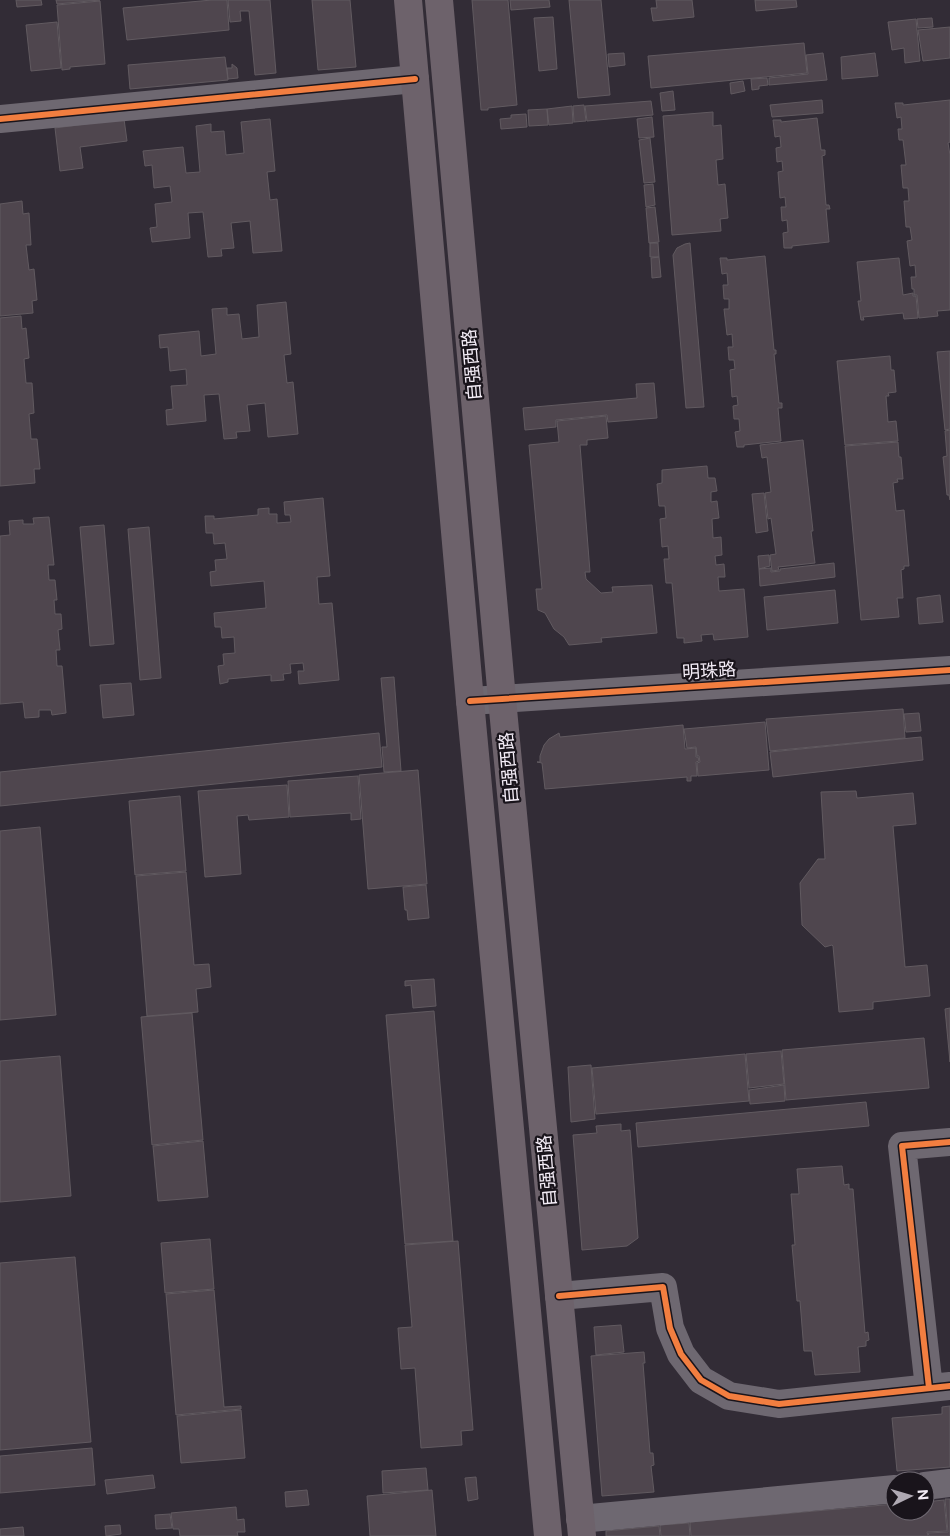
<svg xmlns="http://www.w3.org/2000/svg" width="950" height="1536" font-family="'Public Sans','Noto Sans SC',sans-serif">
<rect width="100%" height="100%" fill="#322c36"/>
<path fill="#4f464e" stroke="#615a60" d="M16,0H41L42,5L17,7Z
M56,0H100L57,4Z
M212,0H227L229,30L127,40L123,8Z
M228,0H270L276,73L255,75L249,11H240L241,21L230,22Z
M312,0H350L356,67L318,70Z
M472,0H508L517,105L488,108V110H481Z
M510,0H549L550,7L511,10Z
M569,0H601L610,95L578,98Z
M656,0H692L694,17L653,21L651,8H657Z
M755,0H796L797,7L756,11Z
M100,1L105,64L70,67V69L62,70L57,5Z
M553,17L557,69L539,71L534,18Z
M932,18L933,27L918,28L917,19Z
M916,19L920,61L905,63L904,48L892,50L888,22Z
M57,22L61,68L31,71L26,25Z
M950,27V58L923,61L918,30Z
M804,43L807,73L651,88L648,56Z
M624,53L625,65L609,67L608,54Z
M823,53L827,80L769,85V78L808,74L806,55Z
M875,53L878,76L842,79L841,57Z
M225,57L228,80L130,89L128,65Z
M232,64L237,68L238,78L228,79L227,68H232Z
M767,78L768,85L759,86V89L752,90L751,79Z
M743,81L745,91L731,94L730,83Z
M673,91L675,110L662,111L660,93Z
M822,100L823,113L772,117L770,105Z
M950,100V142L948,143L950,155V310L937,311L938,316L919,318L917,295H914V289H912L911,277H916L915,265L910,266L907,241L912,240L910,227H906L904,201H909L908,188H903L901,165H906L903,140H899L898,129H902L901,117L897,118L895,103H903V105Z
M651,101L653,115L587,121L585,106Z
M584,105L586,121L574,122L573,106Z
M572,106L573,123L549,125L547,109Z
M547,109L548,125L529,126L528,110Z
M713,112V126L721,125L723,159L716,160L718,185L725,184L728,218L720,219L721,231L672,235L663,116Z
M526,114L527,127L501,129L500,119L511,118V115Z
M652,117L654,137L639,138L637,119Z
M817,118L821,150H825V155L822,156L826,205H829L830,209H826L829,242L792,246V248H784L783,233L788,232L787,220L782,221L781,207H786L785,197L780,198L778,172L783,171L782,161L777,162L776,148L781,147L780,136L775,137L773,120H781V122Z
M124,119L127,141L80,147L83,168L60,171L55,128Z
M270,119L275,171L267,172L270,200L277,199L282,251L253,253L250,221L231,223L234,248L221,249L222,256L208,257L203,212L188,213L190,238L152,242L150,228L157,227L155,204L172,202L170,186L154,188L152,165L145,166L143,151L183,147L186,173L200,172L196,126L211,124V132L224,131L226,155L244,153L241,122Z
M650,138L655,182L644,183L639,140Z
M653,184L655,205L646,207L644,185Z
M22,201L23,214L29,213L31,245H26L29,270L34,269L37,300L32,301L33,313L0,316V204Z
M655,207L659,242L649,243L646,208Z
M650,243H658L659,257H650Z
M690,243L704,407L686,408L673,255L677,248L685,244Z
M765,256L774,350H776V354H774L779,403H782V408H778L781,441L744,445V447H737L735,432L740,431L739,419H734L733,406L738,405L737,396L732,397L730,370L735,369L734,360H729L728,347H733L732,334L727,335L724,309H729V299H724L723,285H728L727,273L722,274L720,258H727V260Z
M659,257L661,277L652,278L651,258Z
M899,258L903,295L913,293V296H916L918,318L904,319L903,313L863,317L864,320H861L858,301H861L857,262Z
M286,302L291,354L284,355L287,383L293,382L298,434L268,437L265,403L247,405L250,431L236,432L237,438L224,439L219,394L204,395L206,421L167,425L166,410L173,409L171,386L187,385L186,369L170,371L168,347L160,348L159,335L199,331L201,356L216,354L212,309L227,308V315L239,314L242,339L259,337L257,305Z
M21,316L22,329L26,328L29,358L24,359L26,383H32L34,413L29,414L31,439H37L40,469H34L35,483L0,486V318Z
M950,351V429L945,430L937,352Z
M890,356L891,370H894L896,392L888,393L889,396H886L888,422L896,421L898,441L845,445L837,361Z
M654,383L657,418L608,422L607,415L556,420V427L525,430L523,408L637,398L636,384Z
M606,416L608,438L587,440V445H580L590,572H585L586,579L601,593L613,592L612,587L652,585L657,633L601,638L602,642L569,645L564,637L554,629L545,613L538,610L536,589H542L529,445L559,442L557,421Z
M950,430V500L949,495H947L943,457L947,456L945,431Z
M803,440L813,531H811L815,563L778,567L779,570L772,571L770,555L776,554L771,518L768,519L765,493L771,492L767,457L762,458L760,445Z
M898,442L899,457H901L903,479H897L898,482L893,483L896,511L904,510L909,566H904V569L901,570L903,598H897L899,617L861,620L845,446Z
M707,466L708,478H715L717,491L711,492V502L717,501L719,518L712,519L713,538L721,537L722,555L715,556L716,565L724,564L725,577H718L719,591L744,589L748,637L714,640L713,634L701,635L702,641L684,643V638H677L672,583H666L664,559H669L668,546L662,547L660,519L666,518L665,506H659L657,484L662,483V470Z
M764,493L768,531L756,533L752,494Z
M323,498L330,576L317,577L319,604L332,603L339,680L299,684L298,671H304L303,663L290,664L291,673L283,674L284,680L271,681V675L228,679V682L220,684L218,666L224,665L223,654L235,653L234,637L222,638L221,627H215L214,613L266,608L264,581L211,586L210,572L216,571L215,560L227,559L225,543L214,544L213,533H206L205,516H214V519L258,515V509L269,508V514H277V523L291,522L290,515H285L284,502Z
M49,517L54,565H48L49,580H55L57,600H54L55,614H61L62,629L58,630L60,650H56L57,666H62L66,713L52,715L51,710H39V717L25,718L23,702L0,704V536L10,535L9,521L23,520V524H34L33,518Z
M104,525L114,644L90,646L80,527Z
M149,527L161,678L140,680L128,529Z
M769,555L770,566L759,569L758,556Z
M834,563L835,577L760,586L759,569L771,568V572L780,571V569Z
M835,590L838,623L767,630L764,597Z
M940,595L943,622L919,624L917,598Z
M394,677L401,771L384,772L382,747H387L381,678Z
M131,683L134,715L103,718L100,685Z
M903,709L905,738L770,751L766,719Z
M919,713L921,731L906,732L904,714Z
M765,722L769,770L698,776L697,763L700,762L699,756H697L696,747L687,748L684,729Z
M683,725L685,749L696,748V757H698L699,761L696,762L697,776H691V781H687V777L545,789L542,763L537,762H540V756L544,745L549,739L559,733L560,737Z
M379,733L382,767L0,806V772Z
M921,737L923,760L773,777L770,752Z
M418,770L427,884L368,889L359,775Z
M358,776L361,819L351,820V813L290,817L288,781Z
M287,785L289,817L249,820L248,815L237,816L241,874L205,877L198,791Z
M856,791L857,798L913,793L916,824L893,826L905,967L927,965L930,996L873,1002V1009L839,1012L833,946L832,945L825,947L802,925L800,883L818,859H825L821,792Z
M180,796L186,871L135,875L129,801Z
M40,827L56,1015L0,1020V831Z
M186,872L194,965L209,964L211,987L196,989L198,1012L147,1016L136,876Z
M426,885L429,918L408,920L407,910H405L403,887Z
M434,979L436,1006L413,1008L411,985L405,986V981Z
M950,1008V1062L945,1009Z
M434,1011L453,1241L405,1244L386,1015Z
M192,1013L203,1140L152,1145L141,1017Z
M924,1038L929,1088L786,1100L782,1050Z
M781,1051L784,1084L749,1088L746,1054Z
M745,1054L749,1101L596,1114L592,1068Z
M60,1056L71,1196L0,1202V1061Z
M591,1065L595,1119L571,1122L568,1067Z
M784,1085L785,1101L750,1104L749,1090Z
M866,1102L869,1126L638,1147L636,1123Z
M621,1124V1131L630,1130L638,1238L627,1246L582,1250L573,1135L597,1133L596,1126Z
M203,1141L208,1197L158,1201L153,1146Z
M842,1166L844,1185L849,1184V1189H853L865,1333L868,1332L869,1340L866,1341V1346L858,1347L860,1372L815,1375L812,1351H804L800,1301H797L792,1245H795L791,1194H799L797,1169Z
M210,1239L214,1289L165,1293L161,1243Z
M458,1241L473,1430L461,1431L462,1445L421,1448L415,1368L401,1369L398,1328L412,1327L405,1245Z
M75,1257L91,1442L0,1450V1263Z
M214,1290L224,1407L241,1406V1409L176,1415L166,1294Z
M621,1325L624,1352L596,1355L594,1327Z
M644,1352L645,1363H643L650,1453H653L654,1465L651,1466L654,1492L602,1496L591,1356Z
M950,1406V1467L897,1471L892,1418L942,1414V1407Z
M241,1410L245,1458L181,1463L177,1416Z
M92,1448L95,1485L0,1493V1456Z
M426,1468L428,1490L383,1493L382,1471Z
M153,1475L155,1488L107,1494L105,1480Z
M476,1477L478,1499L468,1501L465,1478Z
M307,1490L309,1505L286,1507L285,1492Z
M432,1490L436,1536H370L367,1496Z
M945,1499H950V1536H929L928,1533L948,1532Z
M944,1500L947,1531L927,1532L928,1536H691L690,1522L895,1504V1511H925V1502Z
M236,1507L237,1520L244,1519L245,1532H237L238,1536H180L179,1529H173L171,1513Z
M170,1514L172,1528L156,1529L155,1515Z
M689,1523L690,1536H661L660,1525Z
M120,1525L121,1534L106,1536L105,1526Z
M659,1526L660,1536H606V1531Z
M23,1527L24,1536H0V1529Z"/>
<g fill="none" stroke-linecap="round" stroke-linejoin="round">
<path stroke="#6e6871" stroke-width="28" d="M0,119L415,79
M470,701L950,670
M559,1296L663,1287L670,1328L681,1354L701,1380L729,1396L779,1404L950,1386
M929,1388L902,1146L950,1142
M925,1486L950,1483
M580,1519L895,1489"/>
<path stroke="#6d626b" stroke-width="28" d="M408,0L470,701L548,1536
M439,0L502,699L582,1536"/>
<g stroke="#19141b" stroke-width="9">
<path id="cycleway" d="M0,119L415,79
M470,701L950,670
M559,1296L663,1287L670,1328L681,1354L701,1380L729,1396L779,1404L950,1386
M929,1388L902,1146L950,1142"/>
</g>
<use href="#cycleway" stroke="#f27e40" stroke-width="6"/>
</g>
<g text-anchor="middle" stroke-width="4.5" stroke-linejoin="round" paint-order="stroke">
<g font-size="18" fill="#f3ecf6" stroke="#19141b">
<text transform="translate(472 365) rotate(-95)" y="6">自强西路</text>
<text transform="translate(709 671) rotate(-4)" y="6">明珠路</text>
<text transform="translate(509 768) rotate(-95)" y="6">自强西路</text>
<text transform="translate(547 1171) rotate(-95)" y="6">自强西路</text>
</g>
</g>
<g transform="translate(910 1496) rotate(85)"><circle r="24" fill="#19141b" stroke="#706a73"/>
<path d="M0-4L9 19L0 12L-9 19Z" fill="#afa9b3"/>
<text y="-8" font-size="14" font-weight="bold" text-anchor="middle" fill="#f3ecf6">N</text>
</g>
</svg>
